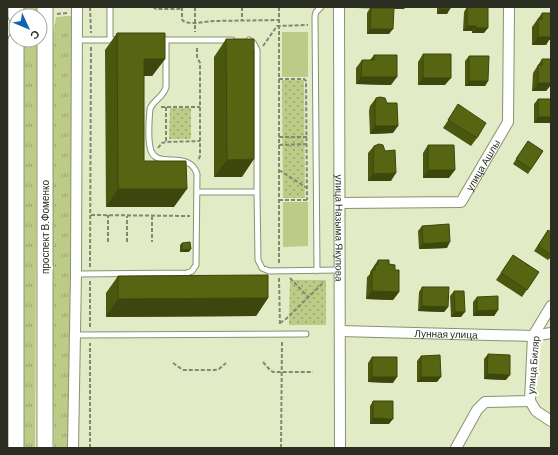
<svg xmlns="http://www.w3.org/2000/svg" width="558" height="455" font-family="Barlow,sans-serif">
<defs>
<pattern id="grass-tufts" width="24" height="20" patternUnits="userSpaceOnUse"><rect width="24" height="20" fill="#bccb86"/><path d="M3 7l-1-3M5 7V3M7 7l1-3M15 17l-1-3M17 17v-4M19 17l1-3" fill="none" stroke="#99a56d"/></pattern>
<pattern id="park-dots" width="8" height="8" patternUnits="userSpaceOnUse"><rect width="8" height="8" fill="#bccb86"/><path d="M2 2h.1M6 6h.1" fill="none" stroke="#99a56d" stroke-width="1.8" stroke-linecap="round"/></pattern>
</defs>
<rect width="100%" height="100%" fill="#e1ebc6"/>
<path fill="url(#grass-tufts)" d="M23,7H38V16H23Z
M72,16L71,448H54L52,370L51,50L56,17Z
M23,40H37L35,448H20Z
M7,96L9,111L11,448H7Z"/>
<path fill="url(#park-dots)" d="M282,80H304L305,198H283Z
M170,108H191V139H169Z
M290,280H326V325H289Z"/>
<path fill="#bccb86" d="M282,32H308V77H282Z
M283,202H308V246L283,247Z"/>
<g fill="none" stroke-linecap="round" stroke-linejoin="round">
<g stroke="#899270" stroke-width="7">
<path id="lane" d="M110,7V40
M77,40H118
M164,40H232
M197,192H257V50L254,44L249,40
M257,192L258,260L262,268L269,271L340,270
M317,271L315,16L316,12L321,7
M76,274L187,273L192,271L196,265L197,174C189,148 154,172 150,147C148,137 149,120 150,109C153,100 163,98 166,87V40
M75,335L306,334"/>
</g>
<g stroke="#899270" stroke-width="12">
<g id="street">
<path id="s1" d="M339,7L340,448"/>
<path id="s2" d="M340,203L461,202L508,122L509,7"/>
<path id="s3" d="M340,331L533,336L551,333"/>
<path d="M530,401L536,411L551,421"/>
<path d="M73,448L76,274L77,7"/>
<path d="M456,448L477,410L485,402L530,401L533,336L551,306"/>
</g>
</g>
<g stroke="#899270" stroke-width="17">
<path id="secondary" d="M16,7V16
M45,7V448
M16,448V40"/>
</g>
<path stroke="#828970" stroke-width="2" stroke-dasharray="4 2" stroke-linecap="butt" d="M90,7L91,33
M153,7L156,9H181
M182,7V19L183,21C192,25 203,22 213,21L279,20
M195,7V32
M242,7V20
M279,7V264
M57,14L67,13
M263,46L277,26L308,25
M197,48V57L200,63V156L198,161
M279,79H304L306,81L307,200
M161,107H200
M166,107V142
M279,137H307
M279,145L307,144
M158,148L162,143L166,142L200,141
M279,170L307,188
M279,200H308
M91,215L190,216
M152,216V242
M108,242V215
M127,242V216
M90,267L91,47
M279,278L280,326
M290,278L308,297
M90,281V327
M280,323L286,319L324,282
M263,362L270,370L273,372H313
M173,363L183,370H215L219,369L226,363
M90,448V343
M281,448L282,342"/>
<use href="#lane" stroke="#fff" stroke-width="5"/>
<use href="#street" stroke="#fff" stroke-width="10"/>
<use href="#secondary" stroke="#fff" stroke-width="15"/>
</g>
<path fill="#4b560f" d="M356,7H405L404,9H394L389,34H367V13L370,8H356Z
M437,7H450L447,14H437Z
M467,7L484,33H472V31H463L464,12Z
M542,13H551V40H549L546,45H532V27Z
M117,33L165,59L152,76H144V161L174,207H106L105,50Z
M226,39L242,177H214V57Z
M423,54L445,85H418V62Z
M374,55L391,85L356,84V68L362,60H370Z
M469,56L488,81L485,86H465V61Z
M542,59H551V86H550L546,91H532L533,73Z
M376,98L393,133L370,134L369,111L370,106Z
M538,99H551V123H534V104Z
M458,105L477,138L471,146L443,128Z
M528,141L543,151L528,174L513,164Z
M428,145L449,178H423V153Z
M374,146L391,181H368V153Z
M422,226L447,248L419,249L418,231Z
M548,230L551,232V257L548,260L534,251Z
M182,243L189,252H180V245Z
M513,255L539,272L522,297L496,280Z
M378,260L389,264L395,270L399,292L393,300L366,299L367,277L370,274V272Z
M118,276L268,298L256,316L106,317V293Z
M422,287L448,307L444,312L418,311L419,292Z
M454,291L461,317H451L450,296Z
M477,297L498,310L494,316H473V302Z
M488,354L506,380L484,379V359Z
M421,356L437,382H417V361Z
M372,357L393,383L368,382V363Z
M373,401L389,424H370V406Z"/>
<path fill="#3d460d" d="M357,7H405L404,9L356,8Z
M410,7H423L422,8H409Z
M440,9H450L447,14H437Z
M467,26H476L472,31H463Z
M476,28H488L484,33H472Z
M370,29H393L389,34H367Z
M551,33V40H549L546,45H532L538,37Z
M144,59H165L152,76H131Z
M361,77H397L391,85L356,84Z
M423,78H451L445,85H418Z
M551,79V86H550L546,91H532L538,83Z
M469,81H488L485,86H465Z
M538,117H551V123H534Z
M375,126H398L393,133L370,134Z
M254,159L242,177H214L227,160Z
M428,170H455L449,178H423Z
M396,173L391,181H368L373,174Z
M118,189H187L174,207H106Z
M450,242L447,248L419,249L423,244Z
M191,249L189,252H180L182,250Z
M372,291L399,292L393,300L366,299Z
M268,298L256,316L106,317L118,299Z
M422,306L448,307L444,312L418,311Z
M498,310L494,316H473L477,311Z
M455,312H465L461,317H451Z
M487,374L510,375L506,380L484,379Z
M372,377H397L393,383L368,382Z
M421,377H441L437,382H417Z
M373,418L393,419L389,424H370Z"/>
<path fill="#576412" stroke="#3d460d" d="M440,7H450V9H440Z
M467,7H488V28H476V26H467Z
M371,8H394L393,29H370Z
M542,13H551V37H538V19H542Z
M117,33H165V59H144V161H186L187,189H118Z
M226,39H254V159L227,160Z
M423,54H451V78H423Z
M374,55H397V77H361L362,60H374Z
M469,56H489L488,81H469Z
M542,59H551V83H538V65H542Z
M380,97L385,98L387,103H397L398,126H375V104L376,98Z
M538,99H551V117H538Z
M458,104L486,123L477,138L448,120Z
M528,141L543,151L531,169L516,159Z
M379,144L383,145L385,151L395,150L396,173L373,174L374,146Z
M428,145H454L455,170H428Z
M449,224L450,242L423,244L422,226Z
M548,230L551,232V255L538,246Z
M190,242L191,249L182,250V243Z
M513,255L539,272L527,290L501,273Z
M378,260H389V264L395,265V270H399V292L372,291V270H375V265H378Z
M268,275V298L118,299V276Z
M422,287H449L448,307L422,306Z
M454,291H464L465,312H455Z
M498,296V310L477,311V297Z
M488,354L510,355V375L487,374Z
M440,355L441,377H421V356Z
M372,357H397V377H372Z
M373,401H393V419L373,418Z"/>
<g text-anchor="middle" stroke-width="4" stroke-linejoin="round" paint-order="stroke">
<g font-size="10" fill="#2a2d1f" stroke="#fff">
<text dy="4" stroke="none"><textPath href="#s2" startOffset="164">улица Ашлы</textPath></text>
<text transform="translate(45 227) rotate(-90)" y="4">проспект В.Фоменко</text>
<text dy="4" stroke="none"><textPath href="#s1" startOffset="221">улица Назыма Якупова</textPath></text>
<text dy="4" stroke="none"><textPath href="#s3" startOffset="106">Лунная улица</textPath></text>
<text transform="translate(533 365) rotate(-85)" y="4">улица Биляр</text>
</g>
</g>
<rect width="558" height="455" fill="none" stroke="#2a2d1f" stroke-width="16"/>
<g transform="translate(28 28) rotate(134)"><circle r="19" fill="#ffffff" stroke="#aaaba5"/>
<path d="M0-3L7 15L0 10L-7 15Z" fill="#0e64b2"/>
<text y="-6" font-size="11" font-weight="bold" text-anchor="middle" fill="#2a2d1f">С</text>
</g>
</svg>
